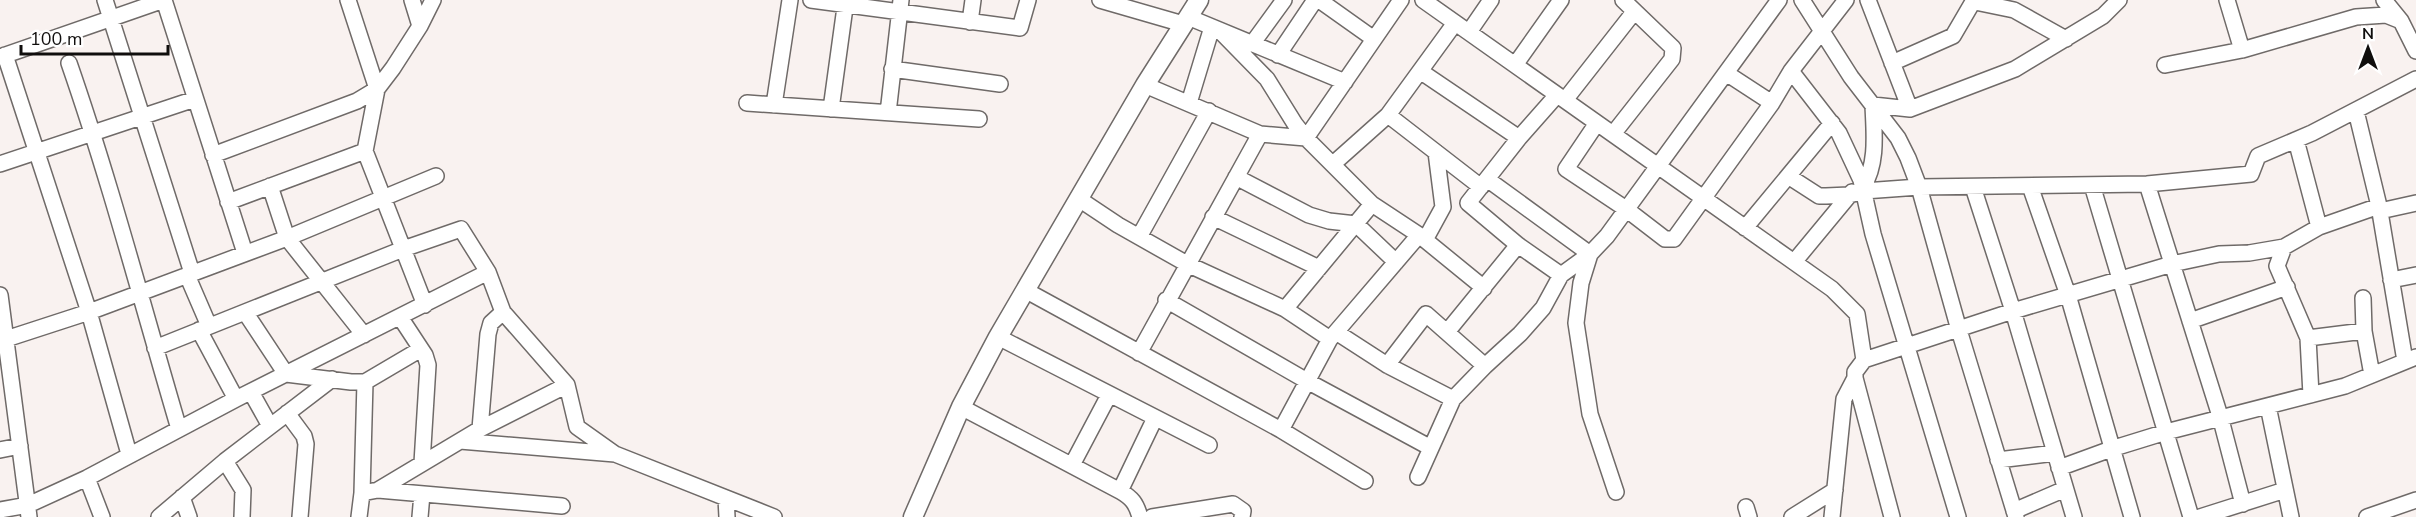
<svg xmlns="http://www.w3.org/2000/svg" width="2416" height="517" font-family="'Nunito Sans',sans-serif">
<rect width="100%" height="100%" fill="#f9f2f0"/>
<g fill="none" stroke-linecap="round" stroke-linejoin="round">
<g stroke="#6f6a68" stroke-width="18">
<path id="minor" d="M105,0L192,273
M164,0L245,253
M412,0L420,26
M811,0L1020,28L1028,0
M1100,0L1183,24
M1319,0L1374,39
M1423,0L1832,289L1857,314L1864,360
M1802,0L1851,77L1898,138L1908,158L1919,187L1959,330L2016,517
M1868,0L1910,109
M1973,0L1980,3L2014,10L2066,39
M2227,0L2242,50
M2384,0L2401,21L2416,51
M1188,17L1345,82
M970,22L973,0
M1219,30L1267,79L1295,124L1306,138L1372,204L1419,235L1484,288
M1469,32L1491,0
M1252,44L1284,0
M5,55L89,312L129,454
M1278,55L1315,0
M0,57L164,0
M69,63C111,184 143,307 179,429
M1892,63L1953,36L1974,0
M1515,65L1561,0
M2165,65L2242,50L2356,17L2386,15L2401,21
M892,69L1000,84
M1420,71L1519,138
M1791,71L1839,133L1861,180L1873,234L1958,517
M1726,73L1772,103
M1145,85L1260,134L1306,138
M1565,100L1634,12
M747,103L979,119
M1189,103L1212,27
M774,105L790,0
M831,109L846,0
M2356,111L2379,206L2405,361
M888,113L901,0
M1388,115L1481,187
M1597,123L1566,169L1626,209L1665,239H1674L1772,103L1791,71L1846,0
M1613,134L1672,59L1673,48L1623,0
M1306,138L1401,0
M2296,140L2319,227
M365,151L425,305
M213,155L357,101L377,89L393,68L420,26L433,0
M0,164L195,99
M1333,164L1388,115L1455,23
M1788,176L1819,196H1826L1849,195L1864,191L1919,187L2147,184L2251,174L2258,156L2312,133L2416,79
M1236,177L1309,215L1329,221L1356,224L1396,262
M1487,179L1590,254L1581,283L1576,323L1590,414L1616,492
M2147,184L2220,416L2243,504
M2092,185L2191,517
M270,186L287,238L364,335
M2030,186L2068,295L2132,517
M1863,187C1878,163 1874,132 1873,105L1910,109L2015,69L2103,16L2119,0
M1973,187L2013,311L2074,517
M1079,199L1118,225L1187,264L1285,309L1330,339
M228,202L365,151L377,89L348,0
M2380,211L2416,203
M1213,217L1319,268
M1745,228L1832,123
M1139,237L1209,111
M1425,240L1443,207L1436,152
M1518,245L1561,275
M2284,247L2277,266L2308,338L2311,395
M1794,262L1852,192
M187,275L209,326
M2391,280L2416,275
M1025,290L1281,430L1365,481
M0,295L29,517
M2363,298L2364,331L2372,375
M1166,300L1307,381L1431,448
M1285,309L1372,204
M245,312L286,374L351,382H365L421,349
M400,317L425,355L428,365L422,463
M2190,321L2287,287
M199,330L236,399
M1336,332L1387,365L1453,399
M1447,332L1518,245L1468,203L1519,138L1557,95
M998,337L1209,445
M2308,338L2364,331
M0,344L6,339L89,312L287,238L436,176
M155,348L403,249L461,229L488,272L503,312L567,385L577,427L615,454L774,517
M1139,353L1260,134
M1387,365L1426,314L1485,366
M251,392L270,426
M2268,406L2291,517
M961,407L1120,491C1132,498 1136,503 1140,517
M287,413L304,436L306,444L300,517
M480,429L488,334L491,323L503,312
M1281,430L1330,339L1419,235
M460,441L615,454
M0,450L20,446
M1998,460L2055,453
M225,461L243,490L242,517
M1072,465L1109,395
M2059,468L2111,449L2166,432L2345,386L2416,357
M1418,477L1453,399L1485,366L1520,334L1543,308L1561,275L1590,254L1607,236L1779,0
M87,478L102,517
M378,490L562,506
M1120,491L1155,418
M362,493L378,490L480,429L567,385
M182,497L189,517
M726,498L727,517
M1746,507L1749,517
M0,510L28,505L87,478L236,399L488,272
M2014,511L2065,489
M159,517L225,461L332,379
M359,517L362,493L365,382
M420,517L422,494
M1152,517L1233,504L1243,511L1242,517
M1792,517L1835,490
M1832,517L1844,399L1855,378
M1892,517L1855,378V372L1864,360L2013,311L2172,264L2219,254L2249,253L2284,247L2319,227L2379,206
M2200,517L2285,490
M2367,517L2416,500"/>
</g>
<g stroke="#6f6a68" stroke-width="21">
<path id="major" d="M913,517L961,407L998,337L1145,85L1199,0"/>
</g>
<use href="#minor" stroke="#fff" stroke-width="15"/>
<use href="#major" stroke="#fff" stroke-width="18"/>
</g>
<g transform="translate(2368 48)" stroke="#ffffff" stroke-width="4.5" paint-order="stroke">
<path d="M0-4.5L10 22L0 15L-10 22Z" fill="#100e0d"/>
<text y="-9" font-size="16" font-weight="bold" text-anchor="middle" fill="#100e0d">N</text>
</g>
<path d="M21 45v9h147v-9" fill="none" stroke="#100e0d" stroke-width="3"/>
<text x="30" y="45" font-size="18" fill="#100e0d" stroke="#ffffff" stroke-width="4.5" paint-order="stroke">100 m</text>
</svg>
